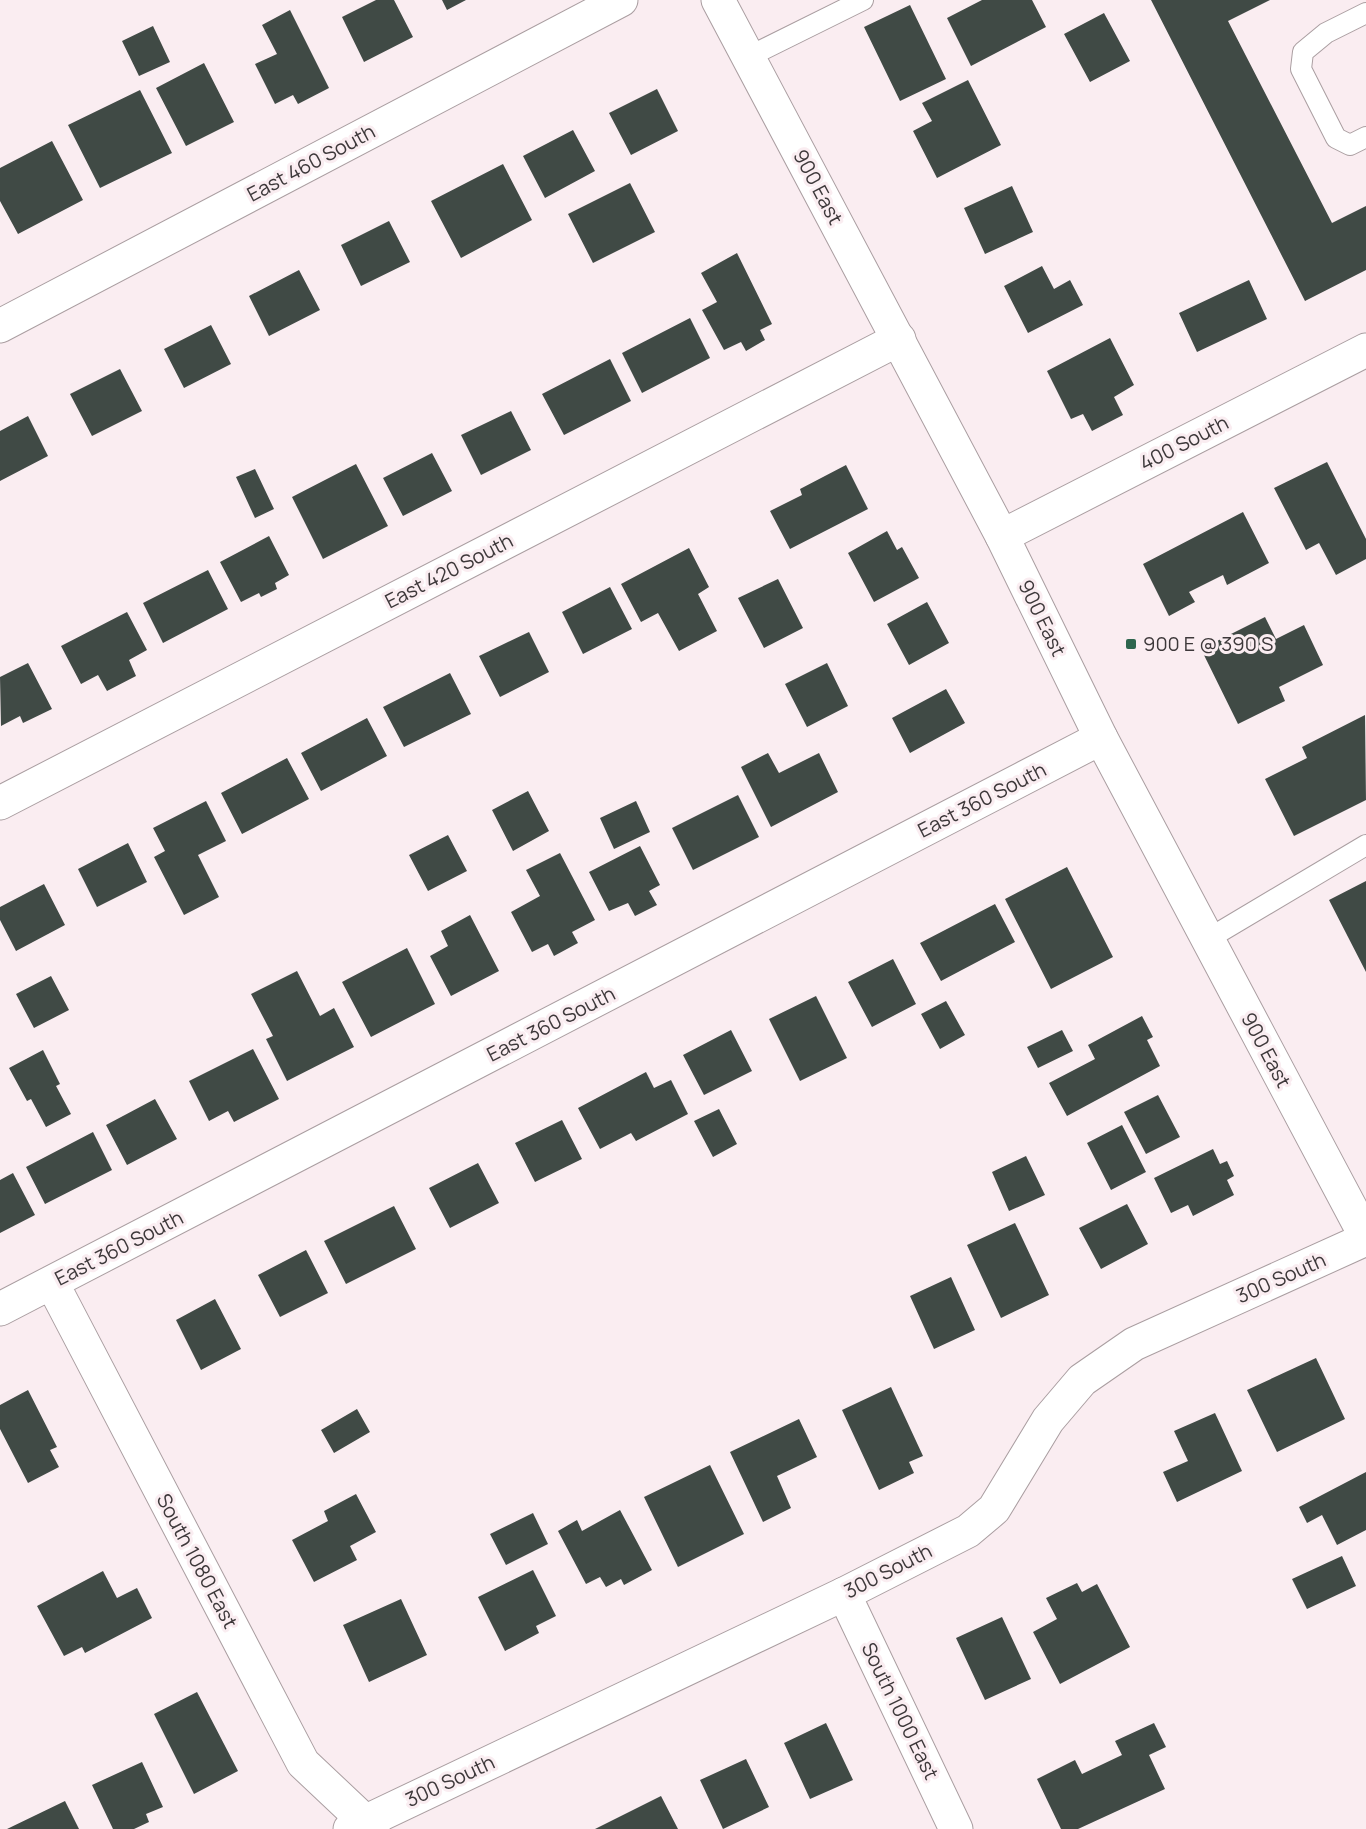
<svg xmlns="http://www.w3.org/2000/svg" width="1366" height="1829" font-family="Manrope,sans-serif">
<rect width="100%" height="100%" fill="#faedf1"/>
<path fill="#404a45" d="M376,0H394L413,37L364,62L342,17Z
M442,0H466L447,10Z
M982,0H1032L1046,27L971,66L947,18Z
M1151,0H1270L1228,21L1332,223L1366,206V270L1305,301Z
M910,5L946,79L900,101L864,27Z
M290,10L329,88L298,104L293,95L275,104L255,64L277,54L262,25Z
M1104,13L1130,61L1090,82L1064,34Z
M153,26L170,62L139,76L122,41Z
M204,63L234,122L186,146L156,88Z
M968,80L1001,145L937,178L913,131L932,121L922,103Z
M657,89L678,131L631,155L609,113Z
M140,90L172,153L100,188L68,125Z
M573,130L595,171L545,198L523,156Z
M52,141L83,200L18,234L0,201V168Z
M503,164L532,220L461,258L431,201Z
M630,183L655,232L593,263L568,214Z
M1012,186L1033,232L985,254L964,208Z
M389,221L410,262L361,286L341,245Z
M737,253L772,324L760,330L765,340L746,351L741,342L724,350L702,310L717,302L701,273Z
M1042,266L1054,289L1070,280L1083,305L1028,333L1004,286Z
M299,270L320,310L269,336L249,296Z
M1249,280L1267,319L1197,352L1179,313Z
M690,318L710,358L642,393L622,353Z
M211,325L231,364L184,388L164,349Z
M1110,338L1134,385L1114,397L1123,415L1092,431L1083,414L1071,419L1047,371Z
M610,359L631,401L564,435L542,394Z
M120,369L142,411L92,436L70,394Z
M511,411L531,450L481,475L461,435Z
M28,416L48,456L0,481V431Z
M432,453L452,491L403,516L383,478Z
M1327,462L1366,539V559L1336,575L1319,543L1306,550L1274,488Z
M356,464L388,526L323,559L292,497Z
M846,465L868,509L790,549L770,511L802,495L800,489Z
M255,469L274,509L255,518L236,477Z
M1243,512L1269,563L1227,585L1223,575L1189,592L1195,602L1169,616L1143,564Z
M887,531L897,550L902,547L919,578L874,602L848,553Z
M269,536L289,575L275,583L277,589L261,597L259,593L241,602L220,562Z
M689,548L709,587L698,594L717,631L679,651L658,613L641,622L621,584Z
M208,570L228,609L163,643L143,603Z
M778,579L803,628L764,648L738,598Z
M610,587L632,629L583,654L562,612Z
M927,602L949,643L909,665L887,624Z
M127,612L147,650L129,660L136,676L107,691L98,675L81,684L61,646Z
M1265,617L1276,639L1304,625L1323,665L1279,687L1285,701L1238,724L1201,649Z
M529,632L549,672L500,697L479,656Z
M28,663L52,709L23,723L20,716L1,726L0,677Z
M827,663L848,706L807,727L785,684Z
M450,673L471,714L404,747L383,707Z
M946,689L965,723L910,753L892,718Z
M1365,715L1366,800L1294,836L1265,779L1307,758L1302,747Z
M367,718L387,756L321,791L301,753Z
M768,753L779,773L819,753L838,792L771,827L741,767Z
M287,758L309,799L242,834L221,793Z
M528,791L549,831L513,851L492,810Z
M738,795L759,837L693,870L672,828Z
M206,801L226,841L198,855L219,897L184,915L154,857L165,851L153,828Z
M636,801L650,832L614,849L600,818Z
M448,835L467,871L428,891L409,855Z
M128,843L147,882L97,907L78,869Z
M640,846L660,885L649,891L657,905L635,916L628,903L609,911L589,872Z
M560,853L595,920L572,932L578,943L554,956L548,944L532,952L511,912L540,896L526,870Z
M1067,867L1113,957L1051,989L1005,899Z
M1366,881V972L1329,900Z
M44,884L65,925L16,951L0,920V907Z
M995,904L1015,942L941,981L920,943Z
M470,915L499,971L451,996L430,956L448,946L441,931Z
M407,948L435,1004L371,1037L342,982Z
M893,959L916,1004L872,1027L848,982Z
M297,971L320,1016L334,1008L354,1047L287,1081L266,1039L273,1036L251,994Z
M51,976L69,1010L34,1028L16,994Z
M816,996L847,1058L800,1081L769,1019Z
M946,1001L965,1035L940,1049L921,1014Z
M1142,1016L1153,1037L1147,1040L1160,1066L1067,1116L1049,1083L1095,1059L1088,1045Z
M731,1030L752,1071L704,1095L683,1055Z
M1062,1030L1073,1051L1038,1068L1027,1047Z
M253,1049L279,1099L234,1122L228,1111L209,1121L189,1081Z
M43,1050L60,1084L56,1086L71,1114L46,1127L31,1099L27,1101L9,1068Z
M646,1072L654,1088L671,1080L688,1114L636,1141L631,1133L600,1149L578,1108Z
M1158,1095L1180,1137L1146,1154L1124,1112Z
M155,1099L177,1139L127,1165L106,1125Z
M719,1109L737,1144L713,1157L694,1121Z
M562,1120L582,1159L535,1182L515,1143Z
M1122,1125L1146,1172L1111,1190L1087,1143Z
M93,1132L112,1170L45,1204L26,1167Z
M1213,1149L1220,1164L1227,1161L1234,1176L1227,1180L1234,1195L1193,1216L1188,1205L1171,1213L1154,1178Z
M1026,1156L1045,1195L1009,1211L992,1172Z
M478,1163L499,1203L450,1228L429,1188Z
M13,1173L35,1215L0,1233V1180Z
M1127,1204L1148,1244L1101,1269L1079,1228Z
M394,1206L416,1249L346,1284L324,1241Z
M1015,1223L1049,1295L1001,1318L967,1245Z
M306,1250L328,1293L280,1317L258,1275Z
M951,1277L975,1330L934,1349L910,1296Z
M215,1299L241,1349L201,1370L176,1320Z
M1316,1358L1345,1419L1277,1452L1247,1390Z
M891,1387L923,1456L909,1462L914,1473L879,1490L842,1410Z
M28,1390L57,1447L50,1450L59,1467L28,1483L0,1429V1405Z
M357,1409L370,1432L334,1453L321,1430Z
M1215,1413L1242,1471L1177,1502L1163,1472L1188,1461L1174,1431Z
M799,1419L817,1457L777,1476L791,1508L763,1522L730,1452Z
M710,1465L744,1534L678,1567L644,1497Z
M1366,1472V1530L1337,1545L1322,1515L1307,1523L1299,1507Z
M356,1494L376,1532L350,1546L357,1560L314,1582L292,1540L328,1521L324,1511Z
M620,1510L652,1570L624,1585L621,1579L606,1587L600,1577L586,1584L558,1531L577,1520L582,1531Z
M533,1513L548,1544L506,1565L490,1534Z
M1342,1556L1356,1586L1307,1609L1292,1579Z
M533,1570L556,1616L536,1626L539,1633L505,1651L478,1597Z
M103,1571L117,1598L137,1588L152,1618L85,1653L82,1647L64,1656L37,1606Z
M1077,1583L1082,1592L1097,1584L1130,1647L1060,1684L1033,1632L1057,1619L1046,1598Z
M401,1599L427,1655L369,1682L343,1625Z
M1002,1617L1031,1679L985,1700L956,1638Z
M197,1692L238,1771L194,1794L154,1714Z
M826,1723L853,1780L810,1799L784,1743Z
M1154,1723L1166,1747L1149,1755L1165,1789L1078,1829H1061L1037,1779L1075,1760L1082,1774L1122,1755L1115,1741Z
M746,1759L769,1807L723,1829L700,1780Z
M142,1762L163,1807L146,1814L149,1822L134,1829H113L92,1785Z
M661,1796L678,1829H595Z
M65,1801L79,1829H7Z"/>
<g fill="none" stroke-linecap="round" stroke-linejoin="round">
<g stroke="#aa9ea1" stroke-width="22">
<path id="lane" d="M1366,13L1326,33L1303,52L1301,69L1336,138L1350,145L1366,137
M748,57L863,0
M1208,939L1366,845"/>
</g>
<g stroke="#aa9ea1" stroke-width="35">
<path id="street" d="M0,326L621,0
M1002,536L1366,350
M0,803L899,339
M52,1283L303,1763L373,1829
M0,1309L1101,738
M844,1594L956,1829"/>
</g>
<g stroke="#aa9ea1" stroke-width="35">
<path id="secondary" d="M718,0L1002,536L1101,738L1366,1237
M350,1829L844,1594L968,1531L994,1509L1048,1420L1082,1380L1134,1344L1366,1239"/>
</g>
<use href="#lane" stroke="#fff" stroke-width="20"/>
<use href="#street" stroke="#fff" stroke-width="33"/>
<use href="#secondary" stroke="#fff" stroke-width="33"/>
</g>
<rect fill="#2d654d" stroke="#faedf1" stroke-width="2" x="1125" y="638" width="12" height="12" rx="3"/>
<g text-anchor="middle" stroke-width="6" stroke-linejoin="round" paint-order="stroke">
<g font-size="20" fill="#3d383a" stroke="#faedf1">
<text transform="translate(311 163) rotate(-28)" y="7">East 460 South</text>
<text transform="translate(818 187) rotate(62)" y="7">900 East</text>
<text transform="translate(1184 443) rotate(-27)" y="7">400 South</text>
<text transform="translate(449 571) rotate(-27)" y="7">East 420 South</text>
<text transform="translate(1042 618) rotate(64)" y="7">900 East</text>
<text transform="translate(982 800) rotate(-27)" y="7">East 360 South</text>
<text transform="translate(551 1024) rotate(-27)" y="7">East 360 South</text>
<text transform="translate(1266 1050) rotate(62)" y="7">900 East</text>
<text transform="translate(119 1248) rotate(-27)" y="7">East 360 South</text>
<text transform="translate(1281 1278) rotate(-24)" y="7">300 South</text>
<text transform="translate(197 1561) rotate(62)" y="7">South 1080 East</text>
<text transform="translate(888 1571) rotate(-27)" y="7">300 South</text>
<text transform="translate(900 1711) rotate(64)" y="7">South 1000 East</text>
<text transform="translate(450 1781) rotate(-25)" y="7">300 South</text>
</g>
<g font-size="20" fill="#3d383a" stroke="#faedf1" text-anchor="start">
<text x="1143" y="651">900 E @ 390 S</text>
</g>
</g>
</svg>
